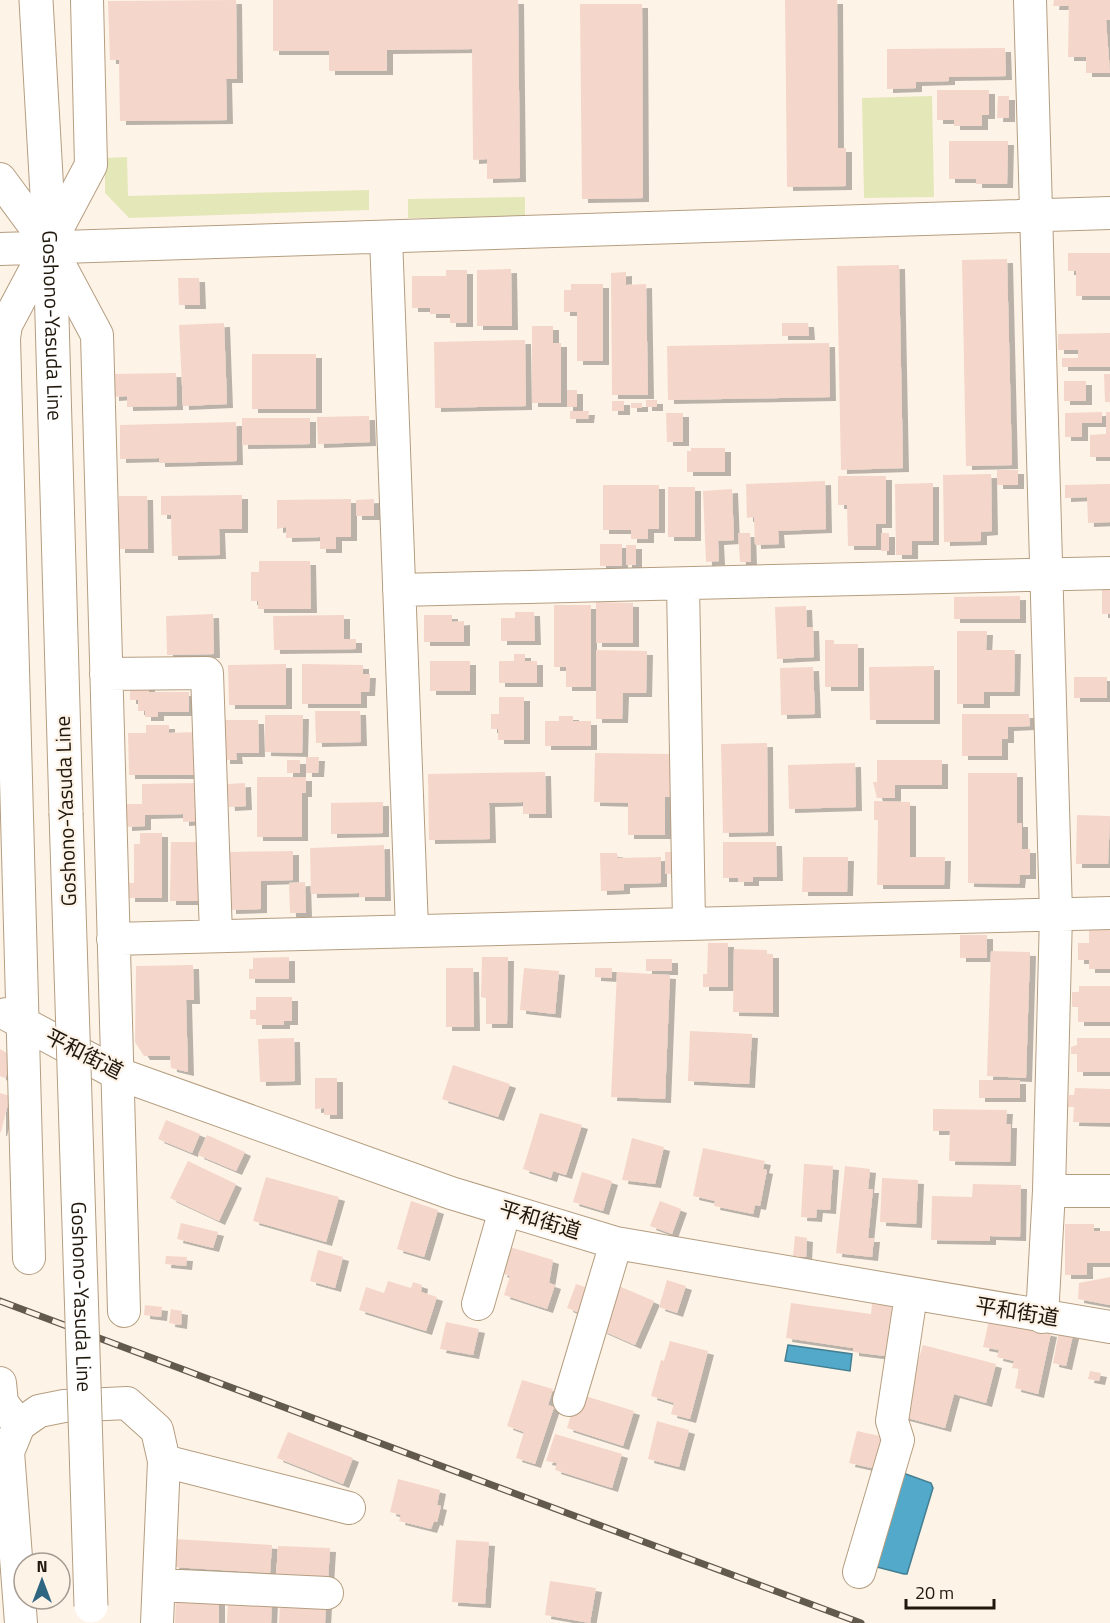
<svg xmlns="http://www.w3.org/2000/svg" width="1110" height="1623" font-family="'Titillium Web','Noto Sans JP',sans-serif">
<defs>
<filter id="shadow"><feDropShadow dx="6" dy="4" stdDeviation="0" flood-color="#0004"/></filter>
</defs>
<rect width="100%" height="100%" fill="#fef3e7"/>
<path fill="#e4e7b8" d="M932,96L934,197L864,198L862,98Z
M127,157L128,196L369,190V210L129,218L105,193V158Z
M525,197V217L408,218V199Z"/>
<path fill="#52a9ca" stroke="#437e91" stroke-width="1.5" d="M788,1345L852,1354L850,1371L785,1361Z
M903,1473L931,1483L933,1488L907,1574H904L873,1566Z"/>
<path fill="#f5d6ca" filter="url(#shadow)" d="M236,0L237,79H226L227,120L120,121L119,60H110L108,1Z
M273,0H518L520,178L487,179V159L473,160L472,49L387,50V71H329V51H273Z
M785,0H837L838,148H846V186L787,187Z
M1054,0H1110V20H1106L1110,73H1086V57H1068L1069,6H1053Z
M580,4H642L643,198L582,199Z
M1005,48L1006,76L949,77V81L916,82V88L887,89V49Z
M937,90H989V115H982V126H954V120H937Z
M998,96H1009V118H997Z
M949,141H1008L1007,184H976V179H949Z
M1068,253H1110V296H1076V271H1068Z
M1007,259L1012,465L966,466L962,260Z
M899,265L903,468L841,470L837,266Z
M511,269L512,326H477V270Z
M446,270H467V323H450V314H430V308H412V276H446Z
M626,272V285L646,284L648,395H612L611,273Z
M178,278H199L200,305H179Z
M571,284H603V361H577V312H564V290H571Z
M224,323L227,404L183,406L179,325Z
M782,323H808L809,336H782Z
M532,326H553V343H561V403H532Z
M1110,333V367H1062V358H1078V350H1058V334Z
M525,340L526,406L435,408L434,342Z
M829,343L830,397L668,400L667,346Z
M252,354H316V409H252Z
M176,373L177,406L127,407V396L113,397V374Z
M1104,374H1110V402H1105Z
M1064,381H1086V401H1064Z
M567,390H577V407H567Z
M646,400H657V407H646Z
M612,401H624V411H612Z
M631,403H642V408H631Z
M570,411H589L588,419H570Z
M1102,412V423H1082V437H1065V413Z
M1106,412H1110V457H1090V435L1106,434Z
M666,413H683V442H667Z
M369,416L370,442L318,444L317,417Z
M242,418H310V444L242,445Z
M236,422L237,461L159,463V458L120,459V425Z
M691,448H725V472H687V451H691Z
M997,470H1018V485H997Z
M991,474L992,531L981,532V541L944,542L943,475Z
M838,476H886V524H876V546H848L847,505H838Z
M825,481L826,529L778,531L779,544L755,545L754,517L747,518L746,484Z
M933,483V541H912V555H896L895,484Z
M1110,484V522L1088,523L1087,497L1065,498V485Z
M603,485H659V529H648V539H631V530H603Z
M668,487H695V537H668Z
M732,489L734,540L718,541L719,561L706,562L703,491Z
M242,495V529H219L220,555L172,556L171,515H161V496Z
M119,496H147L148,549H119Z
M351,499V537H336V549H320V537L286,538V527L277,529V500Z
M374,499V516H356V500Z
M738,533H750L751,562H740Z
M881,533H889V551H881Z
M600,544H622V566H600Z
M626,545H636V565H626Z
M259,561H310L311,609H258V601H251V572H259Z
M1102,589H1110V614H1102Z
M1020,596V619H954V597Z
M596,602L633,603V643H596Z
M554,605H591V687H566V667H554Z
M806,606L807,627H813L814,657L777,659L775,607Z
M515,612H534L535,641H501V618H515Z
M213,614L214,654L167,655L166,616Z
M344,615V639H356V649L274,650L273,616Z
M424,615H452V622L464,621V642H424Z
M957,631H987L986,650H1015L1014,692H984V704H957Z
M825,640H834V644H858V687H825Z
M596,650L647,651L646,693H623L622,719H596Z
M514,654H525V661H537V683H499V661H514Z
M430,661H470V691H430Z
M286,664V705H229L228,665Z
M302,664L363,665V674H370L369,692H361V704H302Z
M934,666V720H870L869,667Z
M813,667L815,714L781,715L780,668Z
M1074,677H1107V698H1074Z
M130,686H149V692H189V712H158V717H145V711H138V700H130Z
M499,697H524V740H498V729H491V714H499Z
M315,711H360L361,742L316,743Z
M962,714H1029L1030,726L1008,727V739H1002V756H962Z
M265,715H303L302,753L265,752Z
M559,716H573V721H591V746H545V721H559Z
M224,720H258L259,753H236L237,760H224Z
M146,725H169V733L198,732L199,775H129L128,733H146Z
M767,743L768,832L723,833L721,744Z
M595,753L673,754L672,797H665V835H628V803L594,802Z
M306,757H319L318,773H306Z
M287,760H300V773H287Z
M877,760H942V785H895V798H877L873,782H877Z
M855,763L856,807L789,809L788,765Z
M545,772L546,814H523V802L489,803L490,839L429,840L428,774Z
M968,773H1017V823H1022V849H1030V875H1020L1019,884L968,883Z
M257,777H306V793H302V837H257Z
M197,783V821L183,822V814L145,815V826L126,827V804H142V784Z
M245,783L246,806L229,807L227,784Z
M874,801L910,802V857H945L944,885H877L878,820H874Z
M383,802V833L331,834V803Z
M1077,815L1110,816L1108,864H1076Z
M140,833H162V898H129V883H134V844H140Z
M171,842H202V901H170Z
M723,842H776L777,877H753V882H738V878H723Z
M384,845L385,897H359V893L311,894L310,848Z
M293,851V880L261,881V909L230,910L229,852Z
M665,852H678V874H665Z
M600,853H617L618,858L661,857V883L624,884V890L601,891Z
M803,857H848L847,892H802Z
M305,882L306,913H290L289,883Z
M1110,928V969H1089V960H1078V943H1089V929Z
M960,935H987V958H960Z
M708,943H728V987H703V974H707Z
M734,949L767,950V954H773V1013L733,1012Z
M991,951L1030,952L1026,1078L987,1076Z
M289,957V979H249V969H253V958Z
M482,957H508L507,1024H486V998L481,997Z
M646,959H672V971H646Z
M193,965L194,1000H186L188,1072L171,1068L170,1056H144L135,1042L136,966Z
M446,968H473L474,1027H446Z
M524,968L559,971L555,1014L520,1010Z
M595,968H612V978L595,977Z
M617,972L670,975L665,1099L611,1097Z
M1079,986H1110V1022H1078V1007H1072V992H1079Z
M256,997H292V1021H284V1025H256V1019H250V1010H256Z
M690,1031L752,1034L749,1084L688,1081Z
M294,1038L295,1081L260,1082L258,1039Z
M1077,1038H1110V1072H1077V1054H1071V1047L1077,1045Z
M0,1049L16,1058L5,1078L0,1076Z
M453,1065L510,1084L498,1117L442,1099Z
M315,1078H337V1115H324V1108L315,1109Z
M979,1080H1020V1098H979Z
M1075,1088L1110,1089V1123L1073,1122L1074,1107H1068L1069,1095H1074Z
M0,1093L10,1096L1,1132H0Z
M933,1109L1007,1110L1006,1124H1011L1010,1162L949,1161L950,1131H933Z
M540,1113L582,1125L566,1175L553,1171L551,1178L523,1169Z
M166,1120L200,1134L192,1153L158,1139Z
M207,1135L245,1152L236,1171L198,1155Z
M632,1138L664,1147L655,1184L622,1180Z
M703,1148L765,1161L763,1169L767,1170L760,1206L755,1205L753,1214L714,1206L715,1201L693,1196Z
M188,1161L236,1184L219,1221L170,1198Z
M804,1164L833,1166L830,1210L817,1209L816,1218L801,1217Z
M845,1166L870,1169L868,1189H873L868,1238H874L872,1257L836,1253Z
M582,1172L612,1181L603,1211L573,1202Z
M266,1177L339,1197L326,1242L253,1221Z
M882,1178L918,1180L916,1224L880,1222Z
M973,1184L1021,1185L1020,1237L990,1236V1241L931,1240L932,1196L972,1197Z
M411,1201L438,1210L424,1257L397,1249Z
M660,1201L681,1209L672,1234L650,1226Z
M181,1223L218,1232L213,1248L177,1239Z
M1065,1224H1094V1231H1110V1263H1087V1275H1065Z
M795,1236L807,1238L806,1257L793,1256Z
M510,1247L553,1260L549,1283L555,1285L547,1309L504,1295L510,1276L501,1273Z
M318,1250L343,1257L335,1288L310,1281Z
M166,1256L187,1257L186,1266L165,1264Z
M1110,1277V1305L1078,1299L1079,1283Z
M667,1280L686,1286L677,1313L659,1307Z
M388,1281L411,1288L413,1282L422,1285L421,1292L437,1297L426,1331L359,1310L366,1287L384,1293Z
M576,1284L591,1289L582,1314L567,1308Z
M619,1286L654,1301L635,1345L601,1330Z
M791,1303L871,1314L872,1304L897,1307L890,1353H885V1356L853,1352V1348L786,1338Z
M145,1305L162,1307L161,1317L144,1315Z
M171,1309L182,1311L181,1325L169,1323Z
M989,1320L1051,1333L1038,1394L1015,1388L1019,1369L1012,1368L1014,1361L997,1357L999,1350L983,1347Z
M446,1322L479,1329L473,1355L440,1349Z
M1059,1332L1073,1335L1066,1366L1053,1363Z
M670,1341L708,1351L690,1419L671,1414L674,1403L651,1396L661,1360L664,1361Z
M923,1345L996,1364L986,1403L954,1394L945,1428L900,1416L910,1358L918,1361Z
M1090,1371L1101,1373L1099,1381L1088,1379Z
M522,1380L553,1389L548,1405L554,1407L535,1464L516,1458L524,1432L507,1426Z
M582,1395L634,1411L623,1446L567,1428L573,1408Z
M657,1421L689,1430L679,1467L648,1459Z
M857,1431L889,1438L881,1470L849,1463Z
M288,1432L353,1458L343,1484L277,1458Z
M555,1434L622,1454L612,1488L555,1470L557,1463L546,1461Z
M398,1479L440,1490L437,1505L441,1506L437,1522L434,1521L431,1529L399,1521L401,1515L390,1512Z
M174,1539L272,1545L270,1573L173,1567Z
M456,1540L489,1542L485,1604L452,1602Z
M278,1546L330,1548L328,1581L276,1578Z
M550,1581L596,1588L590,1623L545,1615Z
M176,1594L219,1601V1623H175Z
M272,1600L271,1623H227L228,1602Z
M280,1601L326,1603L325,1623H279Z"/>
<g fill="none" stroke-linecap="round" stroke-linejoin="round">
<g stroke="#b59e80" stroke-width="34">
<path id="minor" d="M1030,0L1056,914L1049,1191L1042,1317
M0,179L50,247L97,335L124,1311
M386,237L412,929
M0,249L1110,213
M683,584L689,923
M399,590L1110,573
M106,674L207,673L216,935
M113,939L1110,913
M6,1014L116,1073L451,1193L616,1243L1110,1327
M1049,1191H1110
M29,1258L4,338L6,325L91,165L87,0
M478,1304L505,1210
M0,1383L2,1403L19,1425
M569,1400L616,1243
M164,1461L349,1508
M859,1572L898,1440L892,1421L911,1295
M159,1585L327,1593
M21,1623L8,1452L19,1425L39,1411L64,1406L127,1403L157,1430L164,1461L157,1623"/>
</g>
<g stroke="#b59e80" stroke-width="35">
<g id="major">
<path id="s1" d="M36,0L50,247L66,813"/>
</g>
</g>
<use href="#minor" stroke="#fff" stroke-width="32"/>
<use href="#major" stroke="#fff" stroke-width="33"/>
<g stroke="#635a4e" stroke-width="7">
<path id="rail" d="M0,1301L861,1623"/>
</g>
<use href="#rail" stroke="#fef3e7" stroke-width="4.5" stroke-dasharray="14" stroke-linecap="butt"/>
<g stroke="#b59e80" stroke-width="35" stroke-linecap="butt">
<g id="major-bridge">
<path id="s2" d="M66,813L91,1606"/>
</g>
</g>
<use href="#major-bridge" stroke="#fff" stroke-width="33"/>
</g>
<g text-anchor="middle" stroke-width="4.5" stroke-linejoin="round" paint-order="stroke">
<g font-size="21" fill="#21180d" stroke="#fef3e7">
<text dy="7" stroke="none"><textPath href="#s1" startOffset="326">Goshono-Yasuda Line</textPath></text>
<text transform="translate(66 811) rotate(-92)" y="7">Goshono-Yasuda Line</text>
<text transform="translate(84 1054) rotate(27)" y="7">平和街道</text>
<text transform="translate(540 1220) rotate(17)" y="7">平和街道</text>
<text dy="7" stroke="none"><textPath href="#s2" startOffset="484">Goshono-Yasuda Line</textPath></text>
<text transform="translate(1017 1312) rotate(9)" y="7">平和街道</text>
</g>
</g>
<g transform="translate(42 1581)"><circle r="28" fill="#fef3e7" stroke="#a69b90" stroke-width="1.5"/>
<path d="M0-4.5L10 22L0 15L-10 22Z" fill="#2e6580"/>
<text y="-9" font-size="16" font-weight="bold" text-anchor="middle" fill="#21180d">N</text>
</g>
<path d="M906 1599v9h88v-9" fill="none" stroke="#21180d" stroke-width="3"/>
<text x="915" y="1599" font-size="18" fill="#21180d" stroke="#fef3e7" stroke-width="4.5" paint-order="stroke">20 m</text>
</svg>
